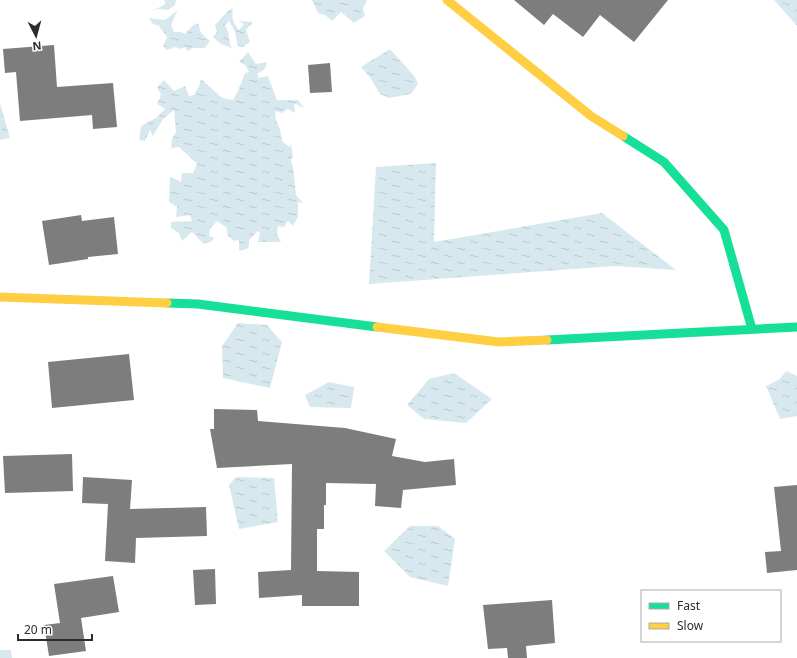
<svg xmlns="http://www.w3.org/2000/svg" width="797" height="658" font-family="'Noto Sans',sans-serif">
<defs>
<pattern id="water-ripples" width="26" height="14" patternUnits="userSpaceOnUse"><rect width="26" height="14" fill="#d7e9ef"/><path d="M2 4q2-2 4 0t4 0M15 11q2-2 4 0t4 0" fill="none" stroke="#b9c8cd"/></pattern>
</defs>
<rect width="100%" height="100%" fill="#fff"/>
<path fill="url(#water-ripples)" d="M164,0H176L175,5L168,10L159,9L152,11L166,4Z
M312,0H366L367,1L363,8L365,16L354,23L341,12L332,21L325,15L318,13Z
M774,0H797V26Z
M233,8C231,17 233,23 239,30L244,24L239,21L253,22L246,30L250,42L243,47L238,46L235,32L229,21L225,25C231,34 227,39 232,48L221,44L213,37L217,32L215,25L228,11Z
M177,11L171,25L174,32H181L185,34L192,26L198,23L201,33L210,41L205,48H192L188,51L185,47L180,49L176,47L167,50L163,46L167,37L159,26L153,24L149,18L165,20Z
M390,49L415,77L418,84L411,94L389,98L380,94L369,76L361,67Z
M248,52L256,64L267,62L265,69L257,74L259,78L268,76L277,100H298L304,108L294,103L295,113L288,109L282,113L275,111L276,120L280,129L282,141L289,147L291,144L293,156L291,160L293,167L296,195L303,203L298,202V217L293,226L288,221L284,227L278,226L277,234L281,242H258L260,233L258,231L249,240V246L247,249L239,251V240L234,241L228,236L226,227L217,221L210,229L209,236L215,238L210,242L204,244L192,232L182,241L179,233L171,228V222L192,221L190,215L176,217L177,207L169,202L170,177L181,182L182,173H193L197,164L179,147L171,148L172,139L176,132L174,110L163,119L153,136L150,130L145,141L139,140L141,126L156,118L165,109L157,104L161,95L157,87L164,80L174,91L185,86L189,96L194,95L199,86L201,79L222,98L233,100L238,91L245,73L249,72L245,65L239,62Z
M0,103L10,138L0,140Z
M436,163L434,242L602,213L676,270L615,266L369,284L376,167Z
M238,323L267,325L282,342L270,388L223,378L222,346Z
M786,371L797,376V416L780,419L766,386L780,379Z
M454,373L492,399L466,423L424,419L407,405L429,379Z
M329,382L354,387L351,408L310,407L305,395Z
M236,477L274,478L278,522L239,529L229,485Z
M410,526H438L455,539L448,586L410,577L384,551Z
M0,650H11L12,658H0Z"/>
<path fill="#7d7d7d" d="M514,0H668L634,42L600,15L583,37L553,14L544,25Z
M54,45L57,87L113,83L117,127L93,129L92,115L20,121L16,72L5,73L3,49Z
M330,63L332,92L310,93L308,65Z
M81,215L82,221L114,217L118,254L88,257V259L49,265L42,221Z
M129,354L134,400L52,408L48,362Z
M214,409L257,410L258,421L345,428L396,439L392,456L425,462L454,459L456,485L403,490L401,508L375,506L376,484L326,483V505H324V529H317V571L359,572V606H302V595L259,598L258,572L291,570L292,464L217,468L210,429H214Z
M72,454L73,491L5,493L3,456Z
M83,477L132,480L130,509L206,507L207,536L136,538L135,563L105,561L108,504L82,503Z
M797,485V570L767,573L765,552L781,551L774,487Z
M215,569L216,604L195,605L193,570Z
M113,576L119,612L81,618L86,651L49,656L44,625L60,623L54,584Z
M552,600L555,643L526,646L527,658H508L507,648L488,649L483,605Z"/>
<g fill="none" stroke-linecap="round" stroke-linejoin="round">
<path stroke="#16e098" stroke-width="9" d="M623,136L664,162L724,230L752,329
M167,303L198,304L377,327
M547,340L797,327"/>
<path stroke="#ffcf43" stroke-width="9" d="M447,0L591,116L623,136
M0,297L167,303
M377,327L499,342L547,340"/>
</g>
<rect x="641" y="590" width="140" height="52" fill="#ffffff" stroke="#ababab"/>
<rect x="649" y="603" width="20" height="6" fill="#16e098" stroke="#ababab"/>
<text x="677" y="610" font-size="12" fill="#2c2c2c">Fast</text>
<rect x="649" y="623" width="20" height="6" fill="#ffcf43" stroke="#ababab"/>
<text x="677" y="630" font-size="12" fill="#2c2c2c">Slow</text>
<g transform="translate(36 36) rotate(174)" stroke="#ffffff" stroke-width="3" paint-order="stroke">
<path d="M0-3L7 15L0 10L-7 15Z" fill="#2c2c2c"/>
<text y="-6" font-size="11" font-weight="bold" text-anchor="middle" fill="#2c2c2c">N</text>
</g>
<path d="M18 634v6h74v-6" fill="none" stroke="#2c2c2c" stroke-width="2"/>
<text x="24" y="634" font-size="12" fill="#2c2c2c" stroke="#ffffff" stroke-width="3" paint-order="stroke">20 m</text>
</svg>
